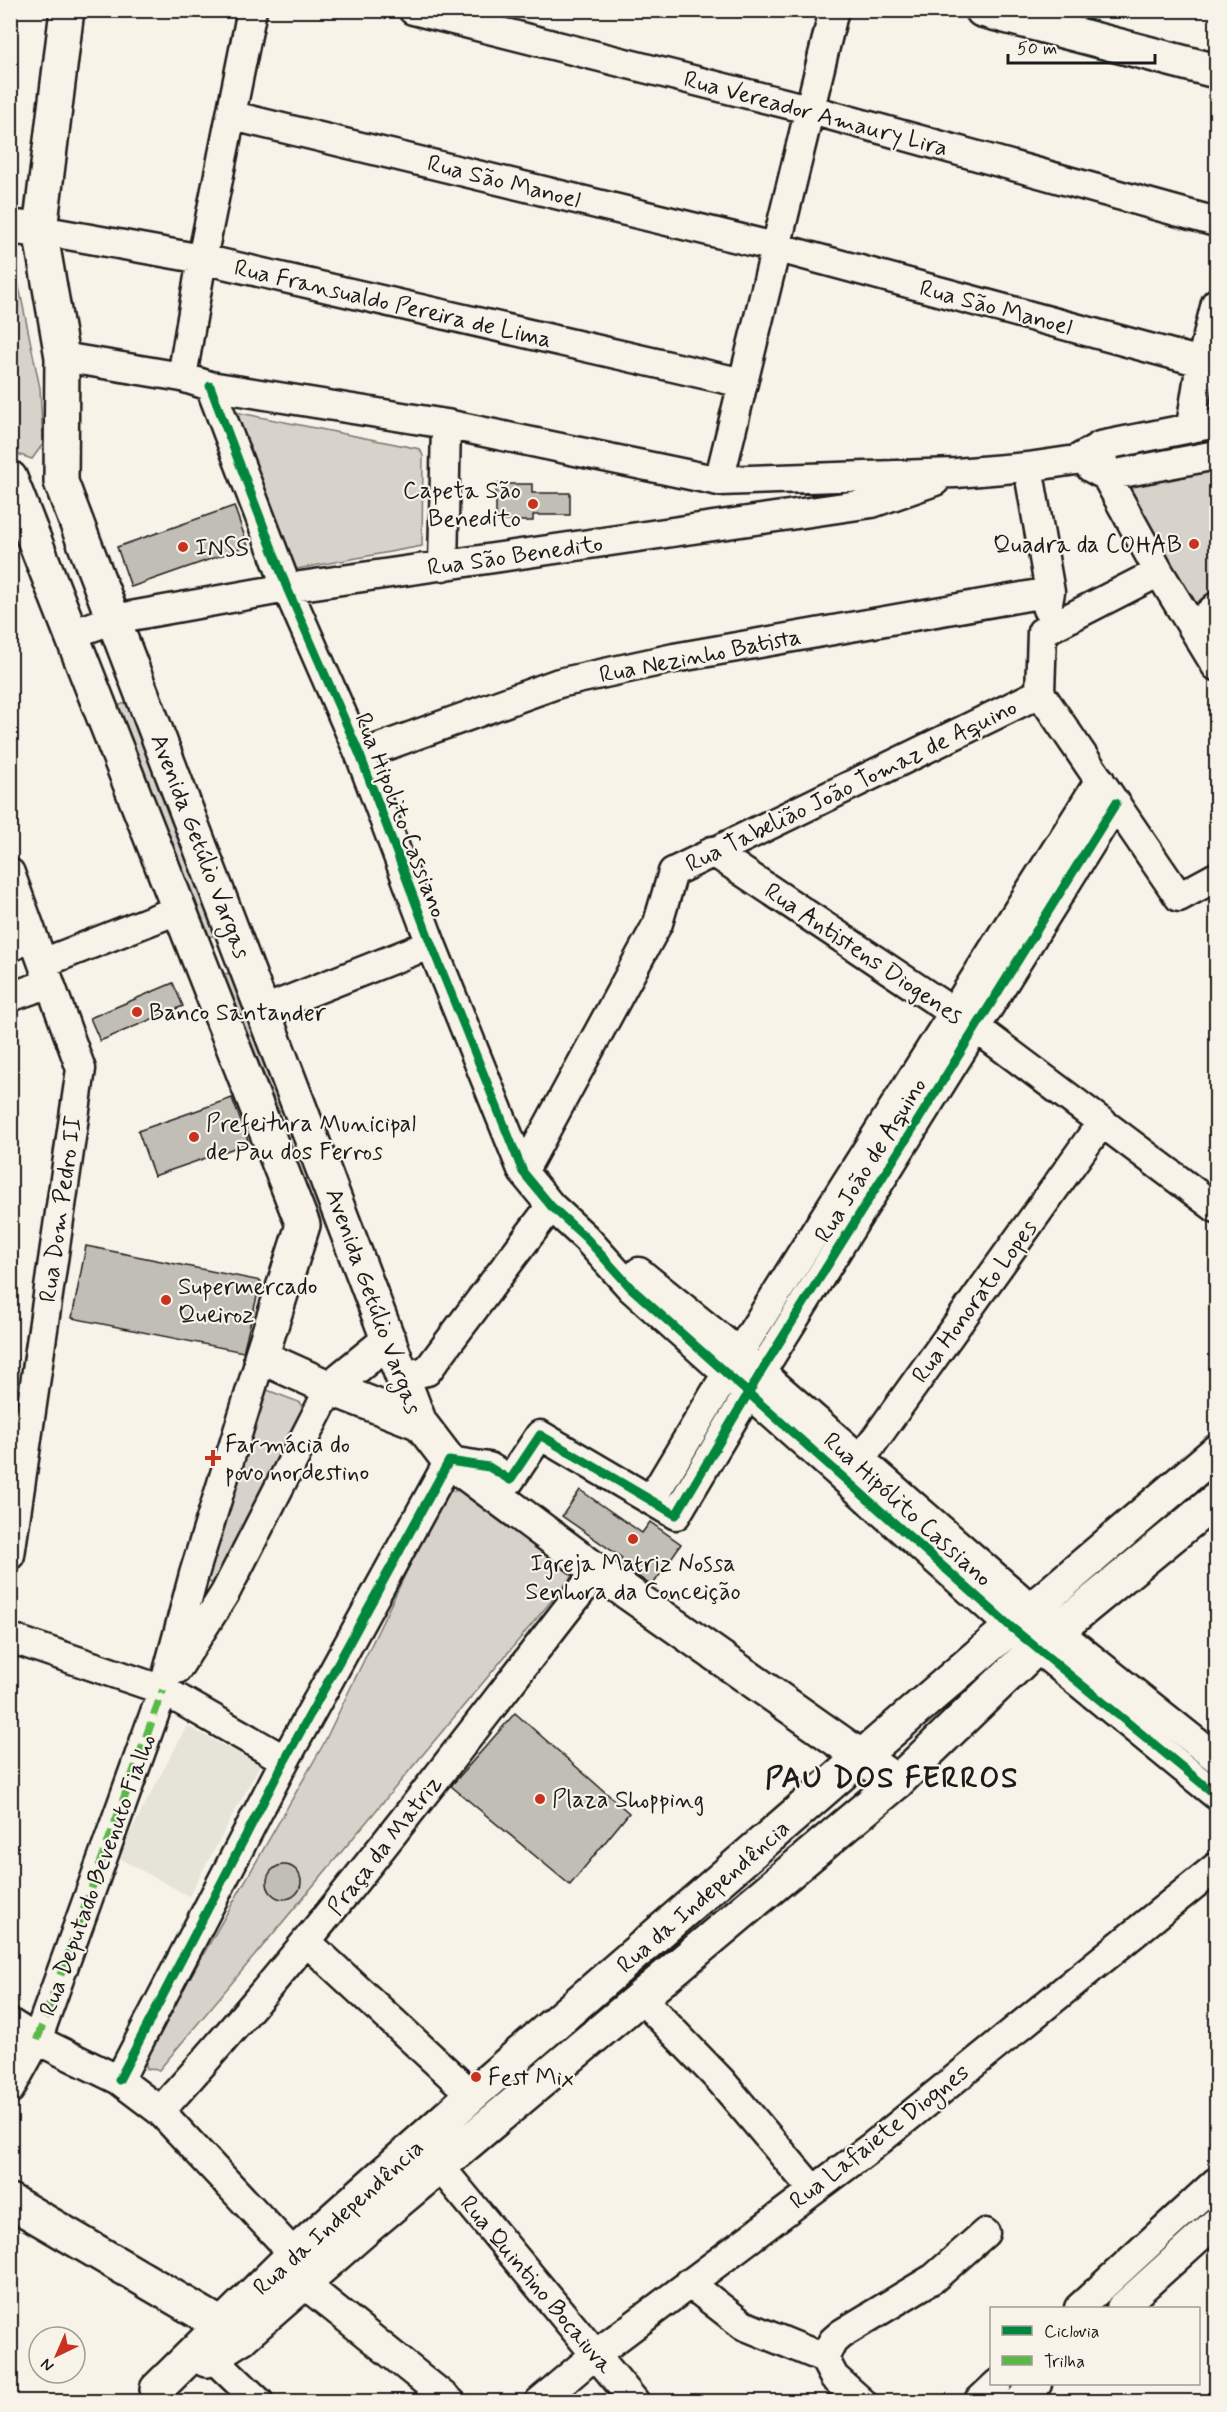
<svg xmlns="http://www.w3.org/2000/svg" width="1227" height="2412" font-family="Mynerve,sans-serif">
<rect width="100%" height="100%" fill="#f7f3e8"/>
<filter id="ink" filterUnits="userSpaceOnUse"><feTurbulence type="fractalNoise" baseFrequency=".0167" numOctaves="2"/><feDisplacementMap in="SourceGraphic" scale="12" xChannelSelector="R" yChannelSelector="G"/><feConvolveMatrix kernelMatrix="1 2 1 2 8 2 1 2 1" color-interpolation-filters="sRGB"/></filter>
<g filter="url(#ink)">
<path fill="#e6e3d9" d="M187,1726L260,1765L189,1896L117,1857Z"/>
<path fill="#d7d3cb" stroke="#7a7874" stroke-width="1.5" d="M11,248L40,388L43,444L32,459L17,454L11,443Z
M235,412L420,449L423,456L422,546L297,569L290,568Z
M1216,470V595L1197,607L1128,494L1135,485Z
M126,703L218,934L209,937L117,706Z
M232,969L288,1109L279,1112L223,973L227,974Z
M267,1390L299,1402L304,1409L214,1584L209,1582L204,1577L260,1391Z
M464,1490L571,1564L573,1575L159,2070L147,2069L144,2058L323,1745L445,1492Z"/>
<path fill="#c0beb5" stroke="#1c1c1c" stroke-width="1.5" d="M496,484H532V493H570V515H533V521H496Z
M234,506L248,546L131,587L117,547Z
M173,983L183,1006L100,1041L90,1018Z
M232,1098L249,1143L154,1176L138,1131Z
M86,1246L261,1281L243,1352L72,1318Z
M580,1490L642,1533L650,1522L681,1544L652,1586L619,1563L622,1558L562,1516Z
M515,1713L629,1813L570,1885L451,1786Z
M267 1882a17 17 0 1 1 34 0a17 17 0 1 1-34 0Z"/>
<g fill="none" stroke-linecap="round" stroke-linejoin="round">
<g stroke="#1c1c1c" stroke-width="33">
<path id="minor" d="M413,10L808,109L1216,222
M233,116L775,247L1216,366
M40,230L202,259L743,383
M62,357L182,377L210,386L446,424L719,481L956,473L1028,467L1076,460L1100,446L1216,423
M182,377L202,259L252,10
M210,386L287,588L360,755L431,944L523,1172L551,1206L586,1238L631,1288L727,1374L1011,1627L1216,1795
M1191,426L1201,363L1216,303
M1100,446L1106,476L1159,572L1216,666
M1028,467L1050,592L1047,609
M1091,468L1106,476L1216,455
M719,481L834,10
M443,566L446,424
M1193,628L1216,607
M72,634L114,619L287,588L872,503L935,481
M1040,693L1179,897L1216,877
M1040,693L1042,632L1159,572
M360,755L559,683L674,658L1050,592
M712,851L975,1027L1216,1208
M10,873L81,1069L10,1555
M10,947L33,936
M43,963L180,909
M10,997L50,983
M264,1010L431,944
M523,1172L658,923L673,872L1040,693
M639,1272L739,1353L1057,1631L1216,1758
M403,1376L427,1371L551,1206
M851,1473L1102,1122
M651,1500L739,1353L1100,780
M10,1638L163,1690L285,1760
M177,1669L225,1593L330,1388
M308,1943L472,2095
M642,1999L721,2081L813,2190
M10,2023L37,2040L119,2080L160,2111L294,2254
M119,2080L285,1760L449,1461L489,1467L510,1480L540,1435L676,1515L761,1372L1116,803
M10,2089L37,2040L163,1690L194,1574L261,1357
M160,2111C316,1940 454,1754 597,1571
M440,2167L635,2402
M303,2283L451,2402
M689,2283L743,2325L824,2358
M1079,2308L1216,2182
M1121,2308L1216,2222
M212,2357L259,2402
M824,2358L833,2341L841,2334L934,2278L985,2233
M824,2358L834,2377L862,2402
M539,2402L596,2354L870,2148L1216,1867
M978,2402L997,2384
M1018,2402L1037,2384"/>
</g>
<g stroke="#1c1c1c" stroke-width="38">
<path id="major" d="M67,10L40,230L62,357L61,482L420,1423L449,1461L597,1571L897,1782
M982,10L1216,71
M10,227L40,230
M10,478L303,1225L261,1357L330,1388L420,1423
M330,1388L389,1340
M10,2201L242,2337"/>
</g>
<g stroke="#1c1c1c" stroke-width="38">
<path id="highway" d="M206,2360L242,2337L371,2224L897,1782L1036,1648L1216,1500
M157,2389L294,2254L472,2095L1011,1627L1216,1452"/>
</g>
<use href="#minor" stroke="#f7f3e8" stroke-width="28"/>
<use href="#major" stroke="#f7f3e8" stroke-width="33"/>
<use href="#highway" stroke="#f7f3e8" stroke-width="33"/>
<path stroke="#58b947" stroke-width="8" stroke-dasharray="15 8" stroke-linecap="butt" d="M37,2040L163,1690"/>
<g stroke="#f7f3e8" stroke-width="13">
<path id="cycleway" d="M210,386L287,588L360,755L431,944L523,1172L551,1206L586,1238L631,1288L727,1374L1011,1627L1216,1795
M119,2080L285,1760L449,1461L489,1467L510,1480L540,1435L676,1515L761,1372L1116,803"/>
</g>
<use href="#cycleway" stroke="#00873e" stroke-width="9"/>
</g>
</g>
<g fill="#c8321e" stroke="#f7f3e8" stroke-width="2">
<circle cx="533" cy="504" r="6"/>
<circle cx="1194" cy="544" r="6"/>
<circle cx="183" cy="547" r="6"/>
<circle cx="137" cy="1012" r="6"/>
<circle cx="194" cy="1137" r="6"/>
<circle cx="166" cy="1300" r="6"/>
<path d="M210 1449h6v6h6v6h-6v6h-6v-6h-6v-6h6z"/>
<circle cx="633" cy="1539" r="6"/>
<circle cx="540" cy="1799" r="6"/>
<circle cx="476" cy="2077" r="6"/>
</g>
<g text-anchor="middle" stroke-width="4.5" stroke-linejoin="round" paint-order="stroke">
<g font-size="24" fill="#1c1c1c" stroke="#f7f3e8">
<text transform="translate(816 113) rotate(15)" y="8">Rua Vereador Amaury Lira</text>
<text transform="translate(504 181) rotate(14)" y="8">Rua São Manoel</text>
<text transform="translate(393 303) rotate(13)" y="8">Rua Fransualdo Pereira de Lima</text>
<text transform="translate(996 307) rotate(15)" y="8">Rua São Manoel</text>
<text transform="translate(515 555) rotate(-8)" y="8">Rua São Benedito</text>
<text transform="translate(700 655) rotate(-11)" y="8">Rua Nezinho Batista</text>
<text transform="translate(851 785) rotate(-26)" y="8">Rua Tabelião João Tomaz de Aquino</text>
<text transform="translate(401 815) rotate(69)" y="8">Rua Hipolito Cassiano</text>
<text transform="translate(201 846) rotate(69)" y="8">Avenida Getúlio Vargas</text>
<text transform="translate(864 953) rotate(34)" y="8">Rua Antistens Diogenes</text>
<text transform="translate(870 1160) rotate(-58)" y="8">Rua João de Aquino</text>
<text transform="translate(60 1209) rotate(-82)" y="8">Rua Dom Pedro II</text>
<text transform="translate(374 1301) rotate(70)" y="8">Avenida Getúlio Vargas</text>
<text transform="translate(974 1301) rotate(-54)" y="8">Rua Honorato Lopes</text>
<text transform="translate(908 1509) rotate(42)" y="8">Rua Hipólito Cassiano</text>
<text transform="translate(384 1845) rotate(-52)" y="8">Praça da Matriz</text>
<text transform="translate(97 1875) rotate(-70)" y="8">Rua Deputado Bevenuto Fialho</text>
<text transform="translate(703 1896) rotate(-41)" y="8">Rua da Independência</text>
<text transform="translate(879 2136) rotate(-38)" y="8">Rua Lafaiete Diognes</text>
<text transform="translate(338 2217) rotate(-42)" y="8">Rua da Independência</text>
<text transform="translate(537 2284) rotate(50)" y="8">Rua Quintino Bocaiuva</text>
</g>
<g font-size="24" fill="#1c1c1c" stroke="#f7f3e8" text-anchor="start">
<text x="521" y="498" text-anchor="end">Capeta São<tspan x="521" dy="28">Benedito</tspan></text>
<text x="1182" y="552" text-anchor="end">Quadra da COHAB</text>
<text x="195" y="555">INSS</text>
<text x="149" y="1020">Banco Santander</text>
<text x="206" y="1131">Prefeitura Municipal<tspan x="206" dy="28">de Pau dos Ferros</tspan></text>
<text x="178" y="1294">Supermercado<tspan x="178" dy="28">Queiroz</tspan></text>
<text x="225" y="1452">Farmácia do<tspan x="225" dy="28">povo nordestino</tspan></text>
<text x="633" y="1571" text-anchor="middle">Igreja Matriz Nossa<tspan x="633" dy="28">Senhora da Conceição</tspan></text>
<text x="552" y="1807">Plaza Shopping</text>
<text x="488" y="2085">Fest Mix</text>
</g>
<g font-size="30" font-weight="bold" letter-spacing="1.5" fill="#1c1c1c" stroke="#f7f3e8">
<text x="892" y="1787">PAU DOS FERROS</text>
</g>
</g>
<rect width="1227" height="2412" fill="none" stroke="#f7f3e8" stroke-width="36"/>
<rect x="18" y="18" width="1191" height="2376" fill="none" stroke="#1c1c1c" stroke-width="2" filter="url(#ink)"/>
<rect x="990" y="2307" width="210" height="78" fill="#f7f3e8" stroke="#9f9d96" stroke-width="1.5"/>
<rect x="1002" y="2326" width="30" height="9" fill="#00873e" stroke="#9f9d96" stroke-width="1.5"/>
<text x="1044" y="2337" font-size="18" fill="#1c1c1c">Ciclovia</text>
<rect x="1002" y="2356" width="30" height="9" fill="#58b947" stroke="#9f9d96" stroke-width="1.5"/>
<text x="1044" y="2367" font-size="18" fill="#1c1c1c">Trilha</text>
<g transform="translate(57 2355) rotate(224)"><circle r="28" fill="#f7f3e8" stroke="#9f9d96" stroke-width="1.5"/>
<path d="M0-4.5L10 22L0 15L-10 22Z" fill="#c8321e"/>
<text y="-9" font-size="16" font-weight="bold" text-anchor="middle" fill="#1c1c1c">N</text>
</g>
<path d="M1008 54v9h147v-9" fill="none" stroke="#1c1c1c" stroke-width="3"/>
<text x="1017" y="54" font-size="18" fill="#1c1c1c" stroke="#f7f3e8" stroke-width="4.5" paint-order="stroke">50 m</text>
</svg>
